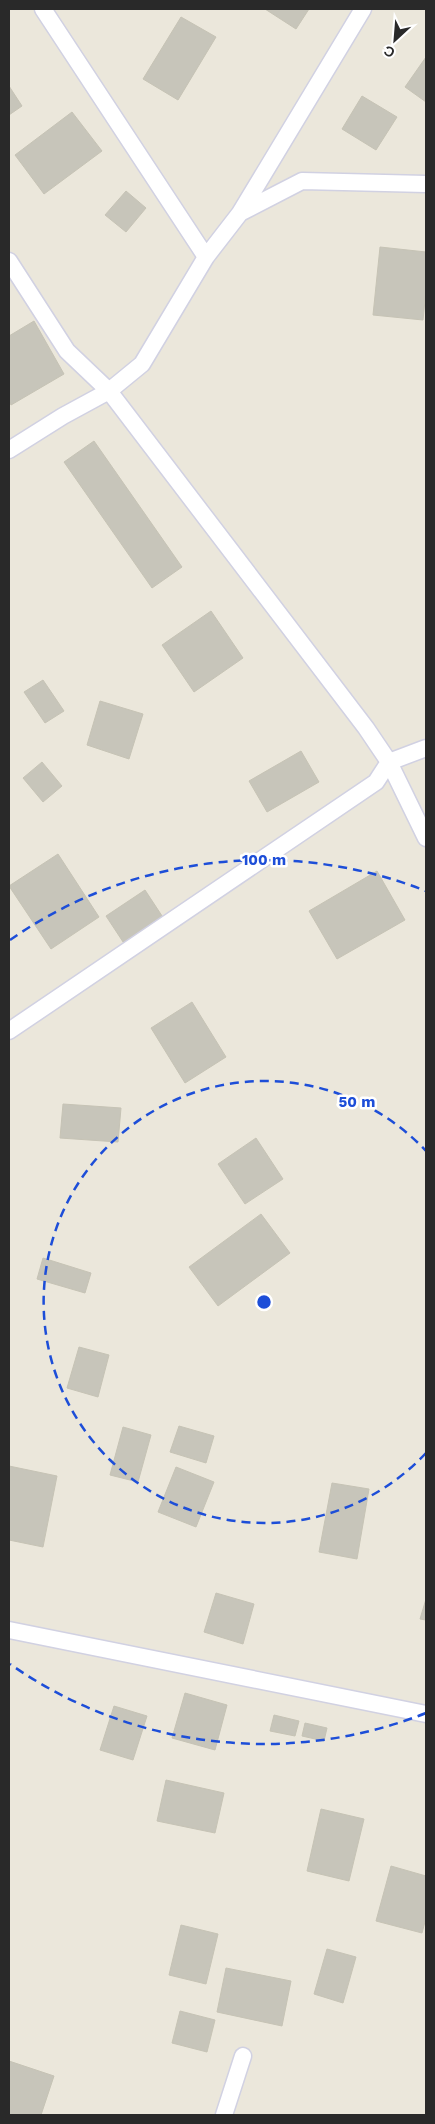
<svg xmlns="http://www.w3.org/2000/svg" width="435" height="2124" font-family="'Work Sans',sans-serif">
<rect width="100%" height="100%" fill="#ebe7db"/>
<path fill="#c7c5ba" stroke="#c6c3b5" d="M265,9H309L296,29Z
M181,17L216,37L178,100L143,79Z
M426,57V102L405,87Z
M9,86L22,106L9,115Z
M362,96L397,117L376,150L342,129Z
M72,112L102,151L44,194L15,155Z
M126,191L146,208L126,232L105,215Z
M380,247L426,252V291L423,320L373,315Z
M34,321L64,374L11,405L9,401V336Z
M94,441L182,567L152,588L64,462Z
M211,611L243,658L194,692L162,645Z
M43,680L64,711L45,723L24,692Z
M100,701L143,714L129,759L87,745Z
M301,751L319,782L267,812L249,781Z
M42,762L62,786L43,802L23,778Z
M58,854L99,917L51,949L9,886Z
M377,871L405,920L337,959L309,911Z
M145,890L168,925L129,951L106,916Z
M192,1002L226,1057L185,1083L151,1028Z
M63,1104L121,1108L118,1142L60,1138Z
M256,1138L283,1179L245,1204L218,1164Z
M261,1214L290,1253L218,1306L189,1267Z
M43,1258L91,1273L85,1293L37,1279Z
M79,1347L109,1355L98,1397L67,1388Z
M179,1426L214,1436L206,1463L170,1452Z
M123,1427L151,1435L138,1482L110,1475Z
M9,1466L57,1476L43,1547L9,1540Z
M176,1467L214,1482L196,1527L158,1512Z
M332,1483L369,1489L357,1559L319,1552Z
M216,1593L254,1604L243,1644L204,1632Z
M426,1599V1620L420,1619Z
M185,1693L227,1705L215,1750L172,1738Z
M114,1706L147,1716L133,1760L100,1750Z
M274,1715L299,1721L295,1736L270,1731Z
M305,1723L327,1728L324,1741L302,1736Z
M166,1780L224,1793L215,1833L157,1821Z
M321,1809L364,1819L349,1881L307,1871Z
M391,1866L426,1876V1918L422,1933L376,1921Z
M181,1925L218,1934L206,1984L169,1975Z
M327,1949L356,1957L343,2003L314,1994Z
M226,1968L291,1981L282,2026L217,2012Z
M180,2011L215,2020L207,2052L172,2043Z
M9,2061L54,2076L41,2115H9Z"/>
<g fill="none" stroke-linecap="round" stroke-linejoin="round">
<g stroke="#d1d1e2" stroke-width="19">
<path id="service" d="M43,9L206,257
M240,213L363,9
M9,261L67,351L109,391L366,728L389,762L426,748
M9,450L63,416L109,391L142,364L206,257L240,213L302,181L426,184
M389,762L426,838
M9,1031L376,782L389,762
M9,1630L426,1714
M224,2115L243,2056"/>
</g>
<use href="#service" stroke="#fff" stroke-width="16"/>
</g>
<g fill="none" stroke="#1d4ed8" stroke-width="2.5" stroke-dasharray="9 6">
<path d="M426 1453A221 221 0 1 1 426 1151"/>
<path d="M426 1713A442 442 0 0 1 10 1664M10 940A442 442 0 0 1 426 891"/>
</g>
<circle cx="264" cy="1302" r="8" fill="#1d4ed8" stroke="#fff" stroke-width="2.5"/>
<g font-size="15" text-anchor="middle" font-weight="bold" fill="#1d4ed8" stroke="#fff" stroke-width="5" stroke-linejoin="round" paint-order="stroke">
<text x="264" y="865">100 m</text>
<text x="357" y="1107">50 m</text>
</g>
<rect width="435" height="2124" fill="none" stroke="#292929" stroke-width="20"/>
<g transform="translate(395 40) rotate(206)" stroke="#ffffff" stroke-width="4" paint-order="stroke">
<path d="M0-4L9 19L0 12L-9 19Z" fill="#292929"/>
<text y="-8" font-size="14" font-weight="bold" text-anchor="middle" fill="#292929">С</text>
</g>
</svg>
